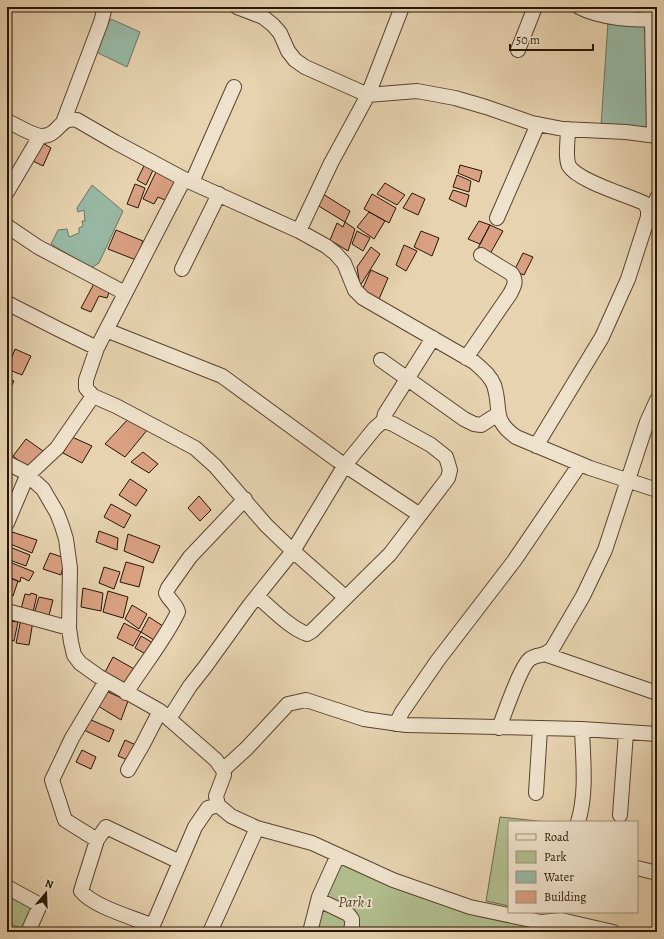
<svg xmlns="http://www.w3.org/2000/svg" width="664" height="939" font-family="Alegreya,serif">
<rect width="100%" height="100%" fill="#e7d3b0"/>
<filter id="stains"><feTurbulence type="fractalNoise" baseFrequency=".005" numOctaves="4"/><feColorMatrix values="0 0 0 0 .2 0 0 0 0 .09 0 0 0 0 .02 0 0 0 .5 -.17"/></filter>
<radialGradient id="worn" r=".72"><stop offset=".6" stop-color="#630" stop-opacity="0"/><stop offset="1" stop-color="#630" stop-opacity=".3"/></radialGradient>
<path fill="#b1be8e" stroke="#6c6a49" d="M500,817L547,822H509V906L486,901Z
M339,862L537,925L536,932H315L326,891Z
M10,889L40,905L28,932L7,922V896Z"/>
<path fill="#98b9a5" stroke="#6b7765" d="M111,19L140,32L127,67L94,51Z
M608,22L652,23L657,127L601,126Z
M92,185L123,211L99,263L91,268L51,244L58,230L67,229L69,237L79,233V228L83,226L82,221H85L84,210L78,212L77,208Z"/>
<path fill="#d9a082" stroke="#281504" d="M41,142L51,148L43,166L31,160Z
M145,164L154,168L146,185L137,180Z
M460,165L482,171L479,182L458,173Z
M156,172L177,182L167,201L158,197L154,204L143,199Z
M457,175L471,181L469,192L453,187Z
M385,183L405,195L397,205L377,194Z
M135,184L145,188L138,208L127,204Z
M453,190L469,195L466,207L449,199Z
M412,193L425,199L418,215L403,208Z
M323,194L350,211L345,222L317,205Z
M372,194L396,208L389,223L364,209Z
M369,212L385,221L374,239L357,227Z
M479,221L490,225L480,244L468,239Z
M345,222L355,229L348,251L330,240L337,223L343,227Z
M490,225L503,231L490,254L478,248Z
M116,230L143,241L136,260L108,249Z
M357,231L370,238L363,251L352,244Z
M421,231L439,238L432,256L414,247Z
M404,245L417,251L406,271L396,265Z
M371,247L380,254L360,286L357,267Z
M523,253L533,257L524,275L514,271Z
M371,270L388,278L379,299L362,290Z
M96,280L111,287L107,298L99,296L91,312L81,308Z
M7,347L12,349L7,362Z
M15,349L31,356L22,375L7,369Z
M7,378L14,381L7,395Z
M130,417L148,429L125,457L105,444Z
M72,437L92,446L82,463L63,453Z
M26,439L43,451L28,468L13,456Z
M143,452L158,464L149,473L131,462Z
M130,479L147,490L136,506L119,495Z
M199,496L211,510L200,521L188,508Z
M111,504L131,515L124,528L104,517Z
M99,531L118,538L117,550L96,542Z
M12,532L37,540L32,553L8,543Z
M128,534L160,546L153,563L124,551Z
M7,546L30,555L26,566L7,559Z
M50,553L65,558L61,575L43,569Z
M7,561L34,572L29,581L21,577L20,582L7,576Z
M126,562L144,567L139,587L120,582Z
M104,567L120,572L114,589L99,583Z
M7,577L18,581L13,596L7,594Z
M83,588L103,593L101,611L81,607Z
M108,591L128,597L123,618L103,612Z
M31,593L37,595L32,616L20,613L25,594L30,595Z
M39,597L53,600L48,619L34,614Z
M132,605L147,614L139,629L125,619Z
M149,617L166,628L157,642L141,632Z
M21,619L33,621L29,645L16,643Z
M9,621L18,622L14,641L7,639V628Z
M124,623L141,632L133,646L117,638Z
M141,636L155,644L149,656L135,648Z
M113,657L136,670L128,687L103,676Z
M106,691L128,701L121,720L98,706Z
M89,719L114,730L109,742L84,730Z
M125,740L140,747L132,762L118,756Z
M82,750L96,757L91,769L76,762Z"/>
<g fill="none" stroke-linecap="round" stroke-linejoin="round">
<g stroke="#58442f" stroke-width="16">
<path id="minor" d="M237,7L263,17L273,25L280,33L288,51L295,60L305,67L368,95L417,91L455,98L486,107L532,123L563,129L626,132L657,136
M579,7C597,17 636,22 657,18
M652,19L654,136
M518,50L535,7
M64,120L101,22L105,7
M7,121C16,125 33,136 42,136C59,136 59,116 77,120L115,142L184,179L299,231L326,246L335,253L344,263L355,290L363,298L474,362C482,369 490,375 494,385C502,410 491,419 516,437L590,468L657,490
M184,179L97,348L86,380V388L93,396L116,406L195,448L215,466L266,525L293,551L345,597
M192,182L234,87
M7,192L40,136
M653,209L657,198
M497,218L538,124
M7,226L38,247L125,293
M299,231L331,163L368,95L402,7
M182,269L219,194
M7,303L58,329L97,348
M106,330L222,376L337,460L420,515
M466,358L510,294C514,286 517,282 512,274L481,255
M381,360L464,419L474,424L481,425L498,414
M382,422H383L385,414L433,338
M536,446L602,337L628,279L648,217V209L644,203C627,195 578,181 569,166C565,158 568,138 568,129
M7,463L23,471L43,489L57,513L62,526L66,539L70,568L69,628L71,642L74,655L80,663L98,676L160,711L216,760L223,770L224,775L216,796L218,805L231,816L257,828L312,843L393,880L470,907L541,922L561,920L613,932
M7,523L27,476L57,448L93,396
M7,611L69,628
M547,655L657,693
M106,681L72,738L52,780L65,820L97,840L106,827L180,862
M126,693C143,666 164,641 178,612C177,605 169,600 166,593L168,588L190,557L245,499
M169,719L190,686L205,667L249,606L293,551L345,465L375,428L382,422H387L393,424L431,445L446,457L450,470L448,478L390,554L312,631L307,634C290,628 271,608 257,596
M396,724L402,712L438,660L514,561L580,464
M499,728C504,715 521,665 530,659C538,653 543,658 552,649L583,596L605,550L647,422L657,400
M582,729L657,734
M128,770L143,744L160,711
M223,770L247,748L288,704L306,700L364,719L406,725L582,729C583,760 587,793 578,822
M536,793L540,729
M620,815L626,733
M97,840L81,891C94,907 132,917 153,926
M637,868L657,873
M7,887L40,905L28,932
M319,900L348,914L352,919V926L350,932
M150,932L195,827L208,808L218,805
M210,932L257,828
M310,932L319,897L338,855"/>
</g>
<use href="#minor" stroke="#efe2cc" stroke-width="14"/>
</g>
<g text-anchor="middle" stroke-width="3.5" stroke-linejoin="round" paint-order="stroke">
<g font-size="15" font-style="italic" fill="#51482d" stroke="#efe2cc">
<text x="355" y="907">Park 1</text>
</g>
</g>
<rect width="664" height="939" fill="none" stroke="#e7d3b0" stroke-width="24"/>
<rect x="8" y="8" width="648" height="923" fill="none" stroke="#281504" stroke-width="2"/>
<rect x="12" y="12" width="640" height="915" fill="none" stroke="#281504"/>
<rect x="508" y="821" width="130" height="92" fill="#efe2cc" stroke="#9f907c"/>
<rect x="516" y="834" width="20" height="6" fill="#efe2cc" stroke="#9f907c"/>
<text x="544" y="841" font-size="12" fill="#281504">Road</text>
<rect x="516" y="851" width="20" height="12" fill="#b1be8e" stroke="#9f907c"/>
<text x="544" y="861" font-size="12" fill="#281504">Park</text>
<rect x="516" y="871" width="20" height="12" fill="#98b9a5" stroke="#9f907c"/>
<text x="544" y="881" font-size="12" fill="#281504">Water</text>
<rect x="516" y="891" width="20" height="12" fill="#d9a082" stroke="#9f907c"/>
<text x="544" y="901" font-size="12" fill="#281504">Building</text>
<g transform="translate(46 893) rotate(19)" stroke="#efe2cc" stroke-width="3" paint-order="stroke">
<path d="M0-3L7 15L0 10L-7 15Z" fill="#281504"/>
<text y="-6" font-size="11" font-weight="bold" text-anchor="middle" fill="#281504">N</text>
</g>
<path d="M510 44v6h83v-6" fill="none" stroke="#281504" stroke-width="2"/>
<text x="516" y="44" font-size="12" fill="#281504" stroke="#efe2cc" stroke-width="3" paint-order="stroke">50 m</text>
<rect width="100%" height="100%" filter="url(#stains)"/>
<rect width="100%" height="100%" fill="url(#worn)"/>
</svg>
